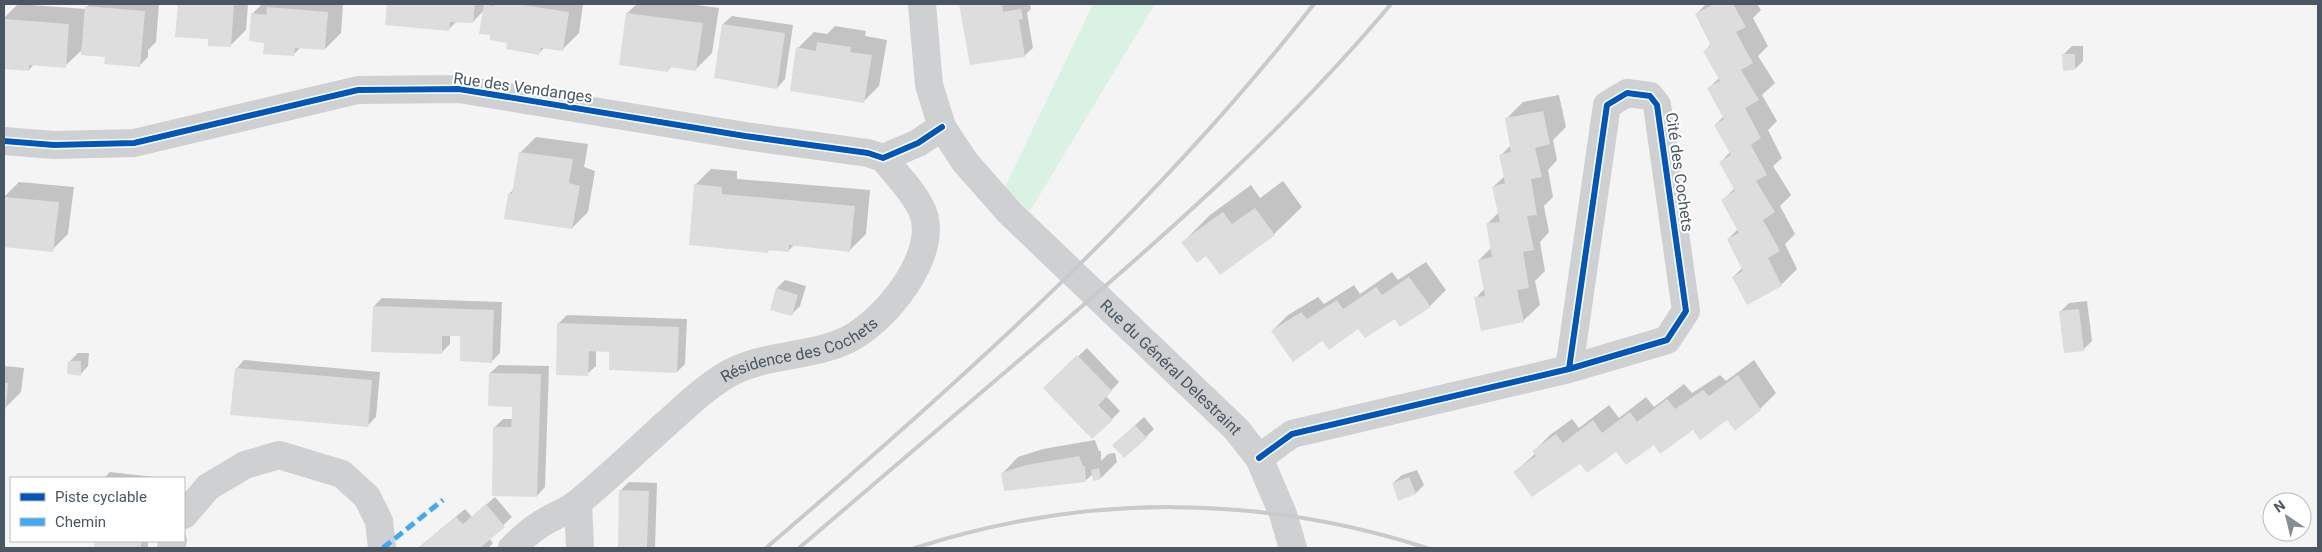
<svg xmlns="http://www.w3.org/2000/svg" width="2322" height="552" font-family="Roboto,sans-serif">
<rect width="100%" height="100%" fill="#f4f4f4"/>
<path fill="#d9f2e3" d="M1093,4H1155L1030,211L1004,189Z"/>
<path fill="#0003" d="M18,4L86,9L89,4H159L156,42L148,50V57L139,66L83,49L65,66L34,64L29,70L4,68V18Z
M180,4H248L246,30L230,46L209,38L177,36Z
M262,4H343L341,33L325,49L301,47L294,54L265,42L252,14Z
M388,4H583L579,33L563,49L545,47L539,53L508,42L484,10L473,22L457,21L449,29L386,24Z
M637,4H689L719,8L712,53L696,69L672,66L668,70L627,13Z
M961,4H1030L1031,9L1027,13L1033,48L1024,56L971,64Z
M1706,4H1757L1761,10L1753,18L1768,46L1758,56L1775,83L1762,95L1777,121L1768,130L1782,158L1773,166L1791,195L1780,206L1795,234L1785,244L1797,269L1781,285L1733,277L1742,268L1728,239L1738,229L1723,200L1735,188L1721,162L1730,152L1715,125L1724,116L1709,88L1719,78L1705,51L1711,44L1696,14Z
M732,16L793,25L785,79L777,88L723,24Z
M835,26L866,31L865,36L887,40L879,86L863,102L798,48L814,32L827,34Z
M2072,46H2083V61L2075,69L2064,54Z
M1559,95L1566,127L1553,140L1557,160L1548,170L1553,197L1544,206L1549,232L1540,242L1545,271L1535,281L1540,305L1523,321L1476,298L1485,288L1479,260L1491,248L1487,224L1499,212L1493,187L1505,176L1500,156L1511,145L1507,118L1523,102Z
M536,137L588,144L584,167L595,171L588,212L572,228L509,194L514,189L520,153Z
M711,169L737,171V179L870,190L866,234L850,250L795,244L788,251L770,249L767,252L695,185Z
M1283,181L1302,207L1274,234L1206,255L1183,242L1210,215L1251,185L1260,198Z
M19,182L74,187L68,234L52,250L4,246V197Z
M1426,262L1446,290L1430,306L1322,339L1272,331L1288,315L1318,297L1324,304L1354,285L1360,294L1392,272L1398,280Z
M785,280L806,286L800,306L791,315L777,288Z
M382,298L502,302L500,353L491,362L462,335H450V344L441,353L374,306Z
M2087,301L2092,341L2083,350L2060,312L2069,303Z
M567,315L687,319L685,364L677,372L611,351L596,350V366L587,374L559,323Z
M1087,348L1119,382L1106,396L1120,411L1112,419L1045,388Z
M78,353H89L88,366L80,375L69,362Z
M244,360L380,372L376,417L367,426L236,369Z
M1754,360L1776,393L1760,409L1693,429L1655,443L1515,472L1536,453L1534,451L1550,435L1572,419L1579,428L1609,405L1619,418L1646,397L1654,407L1684,384L1692,393L1720,375L1726,381Z
M499,365L549,366L545,487L537,496L495,427L503,419H514L513,406L490,373Z
M4,366L24,368L21,392L5,408Z
M1144,417L1154,429L1146,437H1122Z
M1095,440L1099,451H1101V461L1108,454L1115,453L1117,462L1101,478L1093,474L1085,481L1002,474L1018,457L1043,449Z
M1417,470L1424,485L1416,493L1393,483L1402,475Z
M110,472L154,477V478H104Z
M629,482L657,483L655,548H619L620,491Z
M495,497L512,517L489,538L493,543L488,548H418L465,509L472,517Z
M96,541H148V548H96Z"/>
<path fill="#ddddde" d="M178,4H234L231,47L208,46V39L175,37Z
M387,4H475L473,23L450,22L449,31L385,25Z
M484,4L494,6L495,4H516L569,12L563,51L541,48L539,55L506,49L507,43L490,40V35L479,34Z
M959,4H1002L1003,12L1021,9L1023,19L1019,20L1025,57L970,65Z
M1714,4H1733L1746,27L1736,32L1753,63L1741,70L1759,100L1745,108L1761,138L1751,145L1767,175L1756,181L1775,212L1763,220L1780,251L1768,258L1782,286L1747,305L1732,277L1743,271L1727,239L1739,233L1721,200L1735,191L1719,162L1731,155L1714,125L1724,119L1707,88L1720,81L1703,51L1711,46L1695,14Z
M85,6L145,11L140,67L104,64L105,57L81,55Z
M267,7L328,12L325,50L295,48L294,56L263,54L264,43L249,41L251,13L266,15Z
M626,13L703,23L696,71L669,67L668,72L619,65Z
M4,19L69,24L66,68L29,65V71L4,69Z
M722,24L785,33L777,89L714,78Z
M817,42L851,47L850,52L872,55L864,103L790,91L796,47L816,51Z
M2062,54H2075V70L2063,71Z
M1543,111L1550,144L1535,148L1542,177L1531,179L1537,215L1527,216L1534,250L1523,252L1529,288L1517,290L1524,322L1481,331L1474,297L1485,296L1478,260L1492,257L1486,223L1500,222L1492,187L1505,183L1499,155L1511,152L1505,118Z
M519,152L573,159L569,183L580,186L572,229L504,219L508,194H512Z
M694,184L722,187V194L855,206L850,252L789,245V252L768,250V253L689,245Z
M4,197L59,202L53,252L4,247Z
M1255,208L1275,235L1220,275L1206,256L1197,263L1181,242L1223,212L1232,224Z
M1409,277L1431,307L1400,327L1395,319L1365,338L1358,329L1329,350L1322,341L1293,362L1271,331L1301,312L1307,319L1337,300L1343,309L1376,287L1382,295Z
M776,288L798,295L792,316L770,310Z
M373,306L494,310L492,363L460,361V336H442V354L371,352Z
M2079,309L2084,351L2064,353L2059,311Z
M557,323L679,327L677,373L609,370V352L589,351L588,376L556,375Z
M1077,355L1112,391L1098,405L1113,420L1092,439L1043,388Z
M68,361H81V376L67,374Z
M235,368L372,380L368,427L230,415Z
M489,373L541,374L537,497L492,496L493,427H511L512,418V407L488,406Z
M1738,375L1761,410L1735,431L1727,420L1700,440L1693,430L1660,454L1654,445L1626,465L1616,452L1587,473L1580,464L1532,497L1513,472L1536,456L1532,451L1556,434L1563,443L1593,420L1602,433L1630,412L1637,422L1667,399L1675,409L1703,390L1709,396Z
M4,383H8L6,409H4Z
M1135,425L1147,438L1124,458L1112,445Z
M1079,456L1083,466H1085L1086,482L1004,491L1001,473L1026,465Z
M1099,468L1101,479L1093,481L1091,470Z
M1409,477L1416,494L1398,501L1392,483Z
M619,490L649,491L647,548H618Z
M486,504L505,527L481,547L482,548H418L456,517L463,524Z
M95,541H141V548H94Z"/>
<g fill="none" stroke-linecap="round" stroke-linejoin="round">
<g stroke="#ced0d2" stroke-width="28">
<path id="s1" d="M922,4L929,85L942,127L965,162L1009,212L1236,429L1259,458L1283,514L1293,548"/>
<path d="M4,141L54,145L134,143L358,90L459,89L745,136L868,153L883,158L918,143L942,127"/>
<path d="M1259,458L1292,434L1569,369L1667,340L1686,311L1657,105L1650,96L1627,93L1607,105L1569,369"/>
<path d="M578,503L580,548"/>
<path d="M184,515L208,487L245,465L279,455L342,474L367,497L379,521L382,548"/>
<path d="M171,548L173,541"/>
<path id="s2" d="M512,548C520,541 528,532 538,526C551,516 568,512 580,501C610,476 638,449 667,423C685,407 702,390 723,377C763,352 809,359 849,339C886,320 941,253 922,210C913,191 896,174 883,158"/>
</g>
<path stroke="#c9cacc" stroke-width="4" d="M766,548C961,381 1155,208 1314,4
M799,548C881,478 963,408 1045,338C1168,233 1288,127 1391,4
M915,548C1084,493 1259,494 1427,548"/>
<path stroke="#3fa9f5" stroke-width="5" stroke-dasharray="10 5" stroke-linecap="butt" d="M383,548L443,500"/>
<g stroke="#fff" stroke-width="9">
<path id="cycleway" d="M4,141L54,145L134,143L358,90L459,89L745,136L868,153L883,158L918,143L942,127
M1259,458L1292,434L1569,369L1667,340L1686,311L1657,105L1650,96L1627,93L1607,105L1569,369"/>
</g>
<use href="#cycleway" stroke="#0057b8" stroke-width="6"/>
</g>
<g text-anchor="middle" stroke-width="4" stroke-linejoin="round" paint-order="stroke">
<g font-size="16" fill="#4a5661" stroke="#fff">
<text transform="translate(523 87) rotate(8)" y="6">Rue des Vendanges</text>
<text transform="translate(1680 172) rotate(82)" y="6">Cité des Cochets</text>
<text dy="6" stroke="none"><textPath href="#s2" startOffset="354">Résidence des Cochets</textPath></text>
<text dy="6" stroke="none"><textPath href="#s1" startOffset="458">Rue du Général Delestraint</textPath></text>
</g>
</g>
<rect width="2322" height="552" fill="none" stroke="#4a5661" stroke-width="10"/>
<rect x="10" y="477" width="175" height="65" fill="#ffffff" stroke="#b7bbc0"/>
<rect x="20" y="493" width="25" height="8" fill="#0057b8" stroke="#b7bbc0"/>
<text x="55" y="502" font-size="15" fill="#4a5661">Piste cyclable</text>
<rect x="20" y="518" width="25" height="8" fill="#3fa9f5" stroke="#b7bbc0"/>
<text x="55" y="527" font-size="15" fill="#4a5661">Chemin</text>
<g transform="translate(2287 517) rotate(325)"><circle r="24" fill="#ffffff" stroke="#b7bbc0"/>
<path d="M0-4L9 19L0 12L-9 19Z" fill="#868d94"/>
<text y="-8" font-size="14" font-weight="bold" text-anchor="middle" fill="#4a5661">N</text>
</g>
</svg>
